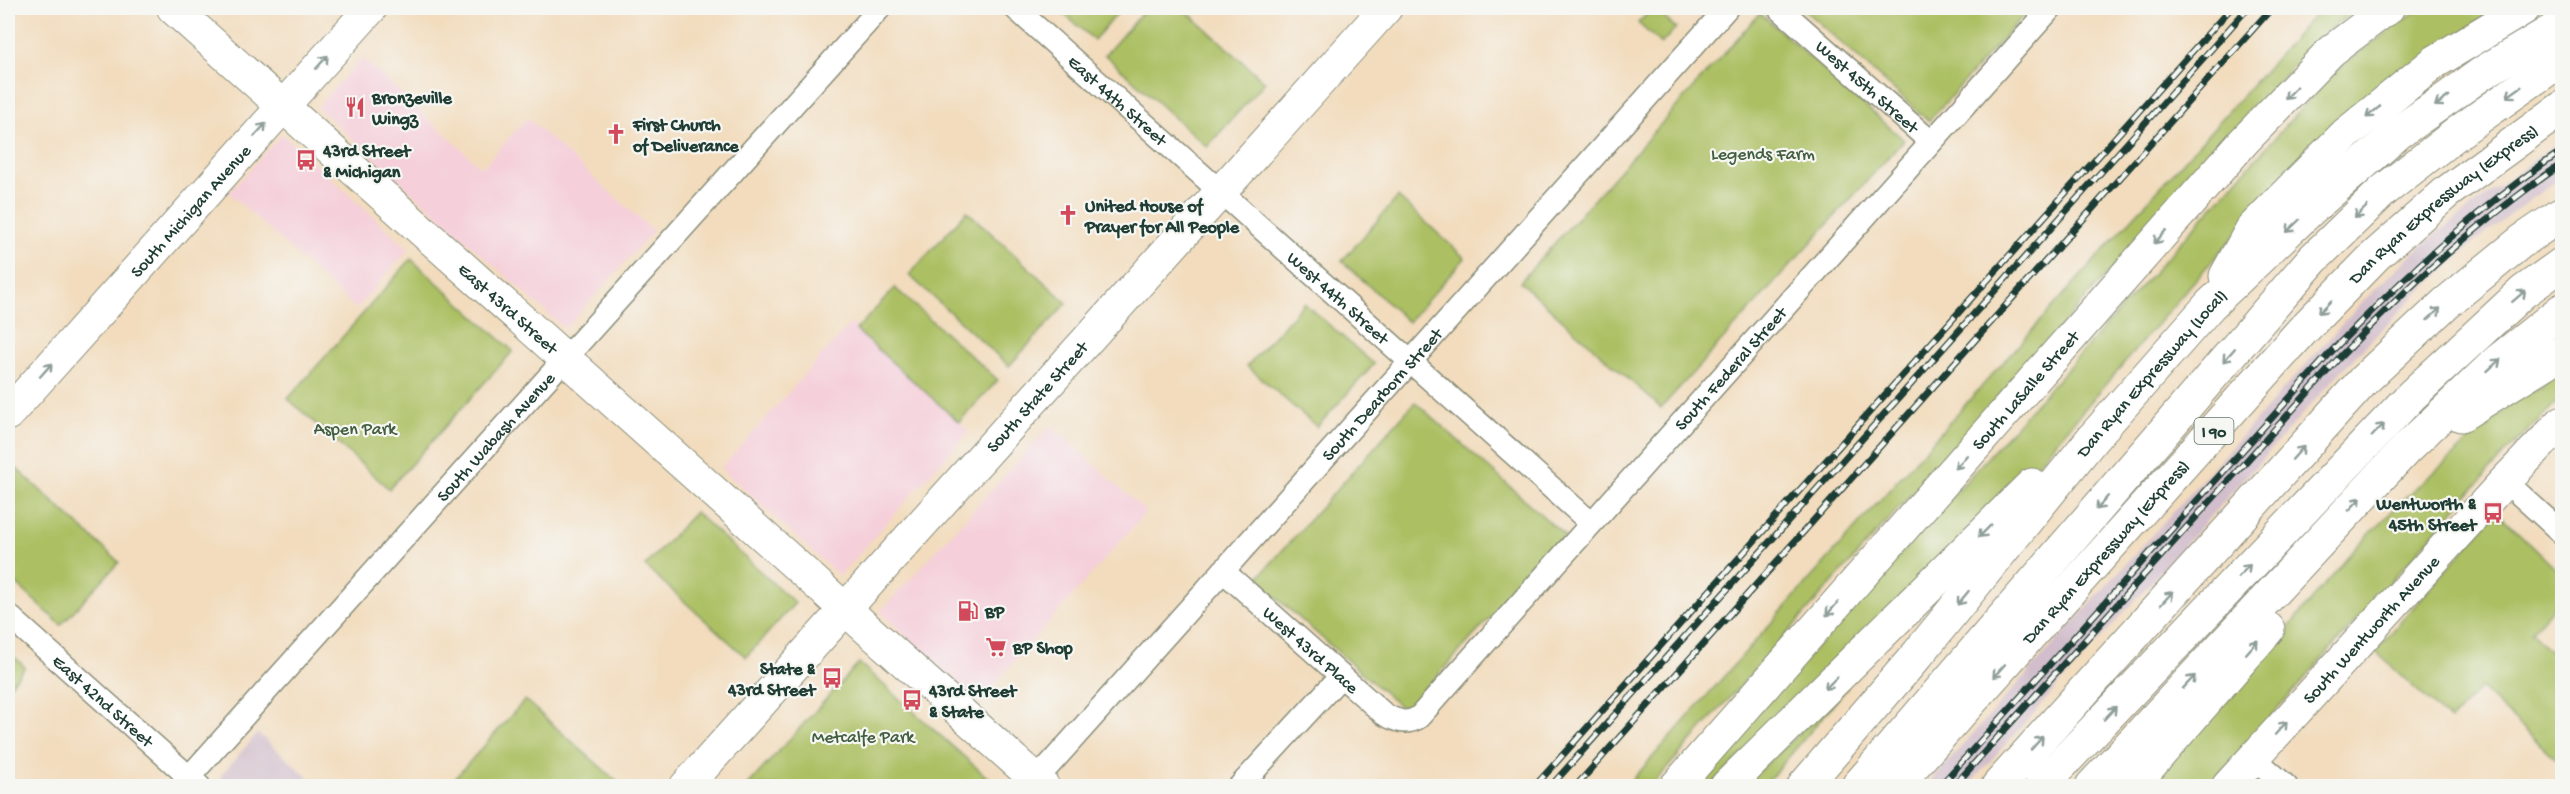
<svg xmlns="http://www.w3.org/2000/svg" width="2570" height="794" font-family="'Gochi Hand',sans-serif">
<rect width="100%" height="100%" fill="#f6f6f2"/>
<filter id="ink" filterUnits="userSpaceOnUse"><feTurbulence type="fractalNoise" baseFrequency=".0167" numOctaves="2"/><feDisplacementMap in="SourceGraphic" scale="12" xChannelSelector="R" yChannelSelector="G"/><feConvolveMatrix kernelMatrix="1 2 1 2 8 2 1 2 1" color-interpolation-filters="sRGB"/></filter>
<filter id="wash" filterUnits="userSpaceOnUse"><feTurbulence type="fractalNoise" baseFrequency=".008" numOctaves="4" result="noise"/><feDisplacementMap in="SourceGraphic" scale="24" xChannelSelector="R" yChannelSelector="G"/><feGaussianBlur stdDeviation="1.35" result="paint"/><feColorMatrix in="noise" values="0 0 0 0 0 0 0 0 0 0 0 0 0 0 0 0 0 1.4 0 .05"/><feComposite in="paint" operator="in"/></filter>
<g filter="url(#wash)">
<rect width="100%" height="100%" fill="#f2dcbd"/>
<path fill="#f5cfda" d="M362,58L482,168L527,118L653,231L565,329L317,107Z
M282,134L409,249L356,309L229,193Z
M851,323L969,431L839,576L721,468Z
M1051,425L1146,512L979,702L880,612Z"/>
<path fill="#d1bdcb" d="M2562,139V176L2472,244L2410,301L2343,369L1968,786H1926L2363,301L2422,245Z
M258,733L275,748L318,786H222L220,778L222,774Z"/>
<path fill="#acc064" stroke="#667e4c" stroke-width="1.5" d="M1057,8H1122L1094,40Z
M1146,8H1183L1265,82L1207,147L1105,55Z
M1653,8L1676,28L1661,44L1638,23Z
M1802,8H2030L1929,121Z
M2321,8H2358L2317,39L1651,786H1627L1904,473Z
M2421,8H2495L2316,146L2202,272L2044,456L1710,786H1692L2324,83L2349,60Z
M1760,13L1904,140L1661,408L1520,282Z
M1398,197L1465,258L1408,322L1342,261Z
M967,211L1067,303L1009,366L909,275Z
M411,259L513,351L389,489L288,399Z
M895,288L998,380L959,422L856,330Z
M1304,303L1374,364L1317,427L1247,366Z
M2562,368V397L2506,452L2209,786H2147L2254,668L2353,551L2402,501L2508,407L2527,393L2542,388L2547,380Z
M1415,402L1565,536L1405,711L1256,580Z
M16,468L119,562L61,625L8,576V477Z
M695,512L795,603L746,657L645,566Z
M2497,512L2562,575V597L2531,632L2562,662V765L2481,688L2450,721L2375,651Z
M8,651L25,667L8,688Z
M859,663L997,786H747Z
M1848,687L1764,786H1743Z
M525,700L622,786H448Z"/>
</g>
<g filter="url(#ink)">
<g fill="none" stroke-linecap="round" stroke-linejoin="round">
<g stroke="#888c78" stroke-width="25">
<g id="street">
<path id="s1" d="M1015,8L1591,523"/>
<path id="s2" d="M1779,8L1931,142"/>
<path d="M2505,481L2562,533"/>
<path id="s3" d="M1223,571L1384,714C1396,721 1407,725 1419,717L2051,8"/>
<path id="s4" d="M8,615L199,786"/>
<path d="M2254,758L2286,786"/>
<path id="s5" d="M1036,780L1727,8"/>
<path id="s6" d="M181,786L880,8"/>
<path d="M1240,786L1341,676"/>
</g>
</g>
<g stroke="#888c78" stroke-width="34">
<g id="secondary">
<path id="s7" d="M173,8L1043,786"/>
<path id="s8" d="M8,414L371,8"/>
<path id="s9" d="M686,786L1386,8"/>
<path id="s10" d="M1676,786L2244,141L2331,51L2388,8"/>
<path id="s11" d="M2228,786L2505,481L2562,422"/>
</g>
</g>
<g stroke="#888c78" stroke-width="35">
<g id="highway">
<path d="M2226,276L2252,229L2346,134L2435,62L2524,8"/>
<path d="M2461,415L2562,352"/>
<path d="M1727,786L2032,485"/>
<path id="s12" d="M1804,786L1918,654L2093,438L2210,305L2311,209L2398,133L2484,72L2562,25"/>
<path d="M1858,786L2312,260L2383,191L2460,131L2562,59"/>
<path id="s13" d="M1895,786L2302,331L2375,256L2447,192L2562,108"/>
<path d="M1998,786L2364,380L2446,303L2522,241L2562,214"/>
<path d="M2041,786L2412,395L2523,292L2562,264"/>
<path d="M2092,786L2406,449L2498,361L2562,310"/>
<path d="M2132,786L2268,629"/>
</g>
</g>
<use href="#street" stroke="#fff" stroke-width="22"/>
<use href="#secondary" stroke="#fff" stroke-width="32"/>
<use href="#highway" stroke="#fff" stroke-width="33"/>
<g stroke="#1f3d34" stroke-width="7">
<path id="rail" d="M1535,786L2231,8
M1551,786L2248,8
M1576,786L2272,8
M1940,786L2331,352C2403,278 2477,208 2562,151
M1954,786L2339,358C2409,285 2479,221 2562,164"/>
</g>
<use href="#rail" stroke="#f6f6f2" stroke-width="4.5" stroke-dasharray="14" stroke-linecap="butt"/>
</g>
<defs><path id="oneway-shaft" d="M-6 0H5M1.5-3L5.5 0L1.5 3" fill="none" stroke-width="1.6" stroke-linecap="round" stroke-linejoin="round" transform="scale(1.5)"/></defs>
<g stroke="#8f9e9a">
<use href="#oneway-shaft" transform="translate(322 62) rotate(-48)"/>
<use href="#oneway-shaft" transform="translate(2514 92) rotate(145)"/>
<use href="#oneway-shaft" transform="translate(2291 93) rotate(134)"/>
<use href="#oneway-shaft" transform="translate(2442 101) rotate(144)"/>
<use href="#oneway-shaft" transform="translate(2373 112) rotate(141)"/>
<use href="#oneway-shaft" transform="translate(260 130) rotate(-48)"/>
<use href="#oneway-shaft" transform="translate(2361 212) rotate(136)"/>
<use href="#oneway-shaft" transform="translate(2293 226) rotate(136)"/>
<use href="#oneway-shaft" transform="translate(2160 237) rotate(131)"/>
<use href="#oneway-shaft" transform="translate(2519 296) rotate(-41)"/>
<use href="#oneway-shaft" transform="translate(2325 307) rotate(134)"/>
<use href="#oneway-shaft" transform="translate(2434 314) rotate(-43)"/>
<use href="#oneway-shaft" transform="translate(2229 355) rotate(131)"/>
<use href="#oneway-shaft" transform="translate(2494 365) rotate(-42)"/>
<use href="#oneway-shaft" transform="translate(46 370) rotate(-48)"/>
<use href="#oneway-shaft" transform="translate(2378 430) rotate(-46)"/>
<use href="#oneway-shaft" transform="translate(2298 453) rotate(-48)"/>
<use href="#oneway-shaft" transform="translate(1961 462) rotate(131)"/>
<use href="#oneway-shaft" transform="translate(2102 503) rotate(131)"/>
<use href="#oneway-shaft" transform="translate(2355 504) rotate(-47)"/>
<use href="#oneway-shaft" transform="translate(1985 531) rotate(135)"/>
<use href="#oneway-shaft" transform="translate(2244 571) rotate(-46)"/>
<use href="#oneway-shaft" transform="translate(1963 598) rotate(129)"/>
<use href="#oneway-shaft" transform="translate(2167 598) rotate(-48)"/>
<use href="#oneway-shaft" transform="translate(1832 609) rotate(131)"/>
<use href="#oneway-shaft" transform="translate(2252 647) rotate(-49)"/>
<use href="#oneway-shaft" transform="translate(1999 671) rotate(132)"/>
<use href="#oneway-shaft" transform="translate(2189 682) rotate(-47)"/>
<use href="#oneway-shaft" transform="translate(1831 683) rotate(135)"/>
<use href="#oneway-shaft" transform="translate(2110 713) rotate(-47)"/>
<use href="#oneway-shaft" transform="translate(2281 728) rotate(-48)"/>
<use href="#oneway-shaft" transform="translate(2037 743) rotate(-48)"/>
</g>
</g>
<defs>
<g id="restaurant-bare" transform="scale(1.62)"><path d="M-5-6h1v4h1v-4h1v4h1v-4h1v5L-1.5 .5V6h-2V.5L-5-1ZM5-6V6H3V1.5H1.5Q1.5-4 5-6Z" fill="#d1495b" stroke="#f6f6f2" stroke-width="2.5" paint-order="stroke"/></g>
<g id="church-bare" transform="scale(1.62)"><path d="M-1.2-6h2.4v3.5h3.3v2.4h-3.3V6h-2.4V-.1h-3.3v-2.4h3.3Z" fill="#d1495b" stroke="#f6f6f2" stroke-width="2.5" paint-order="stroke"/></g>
<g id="bus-bare" transform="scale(1.62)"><path d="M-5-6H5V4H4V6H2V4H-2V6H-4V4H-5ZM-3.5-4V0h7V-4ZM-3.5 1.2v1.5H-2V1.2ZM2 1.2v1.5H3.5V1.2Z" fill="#d1495b" stroke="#f6f6f2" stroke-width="2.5" paint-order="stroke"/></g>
<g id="fuel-bare" transform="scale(1.62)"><path d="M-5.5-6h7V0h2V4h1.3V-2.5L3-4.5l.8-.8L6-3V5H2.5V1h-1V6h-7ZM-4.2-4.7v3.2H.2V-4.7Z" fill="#d1495b" stroke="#f6f6f2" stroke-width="2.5" paint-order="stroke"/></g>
<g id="supermarket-bare" transform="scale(1.62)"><path d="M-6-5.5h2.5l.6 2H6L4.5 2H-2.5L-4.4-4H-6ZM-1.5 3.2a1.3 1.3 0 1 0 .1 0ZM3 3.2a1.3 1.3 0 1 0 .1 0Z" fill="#d1495b" stroke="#f6f6f2" stroke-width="2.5" paint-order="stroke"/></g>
</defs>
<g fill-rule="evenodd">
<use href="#restaurant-bare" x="355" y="107"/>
<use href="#church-bare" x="616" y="134"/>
<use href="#bus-bare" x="306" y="160"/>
<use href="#church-bare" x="1068" y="215"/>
<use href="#bus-bare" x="2493" y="513"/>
<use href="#fuel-bare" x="968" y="611"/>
<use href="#supermarket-bare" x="996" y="647"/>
<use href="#bus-bare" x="832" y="678"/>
<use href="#bus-bare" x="912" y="700"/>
</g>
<g text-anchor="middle" stroke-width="4.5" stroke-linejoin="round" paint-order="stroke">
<rect fill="#f6f6f2" stroke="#60746d" stroke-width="1.5" x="2194.5" y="418" width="39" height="26" rx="4.5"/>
<g font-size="16" font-weight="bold" fill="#1f3d34">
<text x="2214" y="437">I 90</text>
</g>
<g font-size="18" fill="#1f3d34" stroke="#f6f6f2">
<text dy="6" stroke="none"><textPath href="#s2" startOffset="118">West 45th Street</textPath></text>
<text dy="6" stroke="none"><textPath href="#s1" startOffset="138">East 44th Street</textPath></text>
<text dy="6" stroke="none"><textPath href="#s13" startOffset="801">Dan Ryan Expressway (Express)</textPath></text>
<text dy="6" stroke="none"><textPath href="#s8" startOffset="273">South Michigan Avenue</textPath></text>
<text dy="6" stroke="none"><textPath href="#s1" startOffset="434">West 44th Street</textPath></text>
<text dy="6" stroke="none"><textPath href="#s7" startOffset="450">East 43rd Street</textPath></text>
<text dy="6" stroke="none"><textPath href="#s3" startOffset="720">South Federal Street</textPath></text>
<text dy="6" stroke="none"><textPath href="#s12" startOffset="540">Dan Ryan Expressway (Local)</textPath></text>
<text dy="6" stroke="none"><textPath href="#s10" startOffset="528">South LaSalle Street</textPath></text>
<text dy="6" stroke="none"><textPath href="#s5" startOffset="518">South Dearborn Street</textPath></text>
<text dy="6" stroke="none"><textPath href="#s9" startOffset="524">South State Street</textPath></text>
<text dy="6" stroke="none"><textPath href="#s6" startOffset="470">South Wabash Avenue</textPath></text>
<text dy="6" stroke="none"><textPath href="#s13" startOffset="315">Dan Ryan Expressway (Express)</textPath></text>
<text dy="6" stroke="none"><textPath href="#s11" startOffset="212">South Wentworth Avenue</textPath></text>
<text dy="6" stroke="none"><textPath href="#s3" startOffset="118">West 43rd Place</textPath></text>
<text dy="6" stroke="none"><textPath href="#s4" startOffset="128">East 42nd Street</textPath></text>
</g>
<g font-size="18" font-weight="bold" fill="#1f3d34" stroke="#f6f6f2" text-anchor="start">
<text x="372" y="103">Bronzeville<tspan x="372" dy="21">Wingz</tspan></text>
<text x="633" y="130">First Church<tspan x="633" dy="21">of Deliverance</tspan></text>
<text x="323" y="156">43rd Street<tspan x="323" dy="21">&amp; Michigan</tspan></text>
<text x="1085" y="211">United House of<tspan x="1085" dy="21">Prayer for All People</tspan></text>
<text x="2476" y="509" text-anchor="end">Wentworth &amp;<tspan x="2476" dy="21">45th Street</tspan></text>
<text x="985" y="617">BP</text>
<text x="1013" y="653">BP Shop</text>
<text x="815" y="674" text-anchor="end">State &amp;<tspan x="815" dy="21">43rd Street</tspan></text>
<text x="929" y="696">43rd Street<tspan x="929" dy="21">&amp; State</tspan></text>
</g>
<g font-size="18" fill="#425e40" stroke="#f6f6f2">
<text x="1763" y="159">Legends Farm</text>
<text x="355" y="434">Aspen Park</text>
<text x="863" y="742">Metcalfe Park</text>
</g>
</g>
<rect width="2570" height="794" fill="none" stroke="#f6f6f2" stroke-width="30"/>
</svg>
